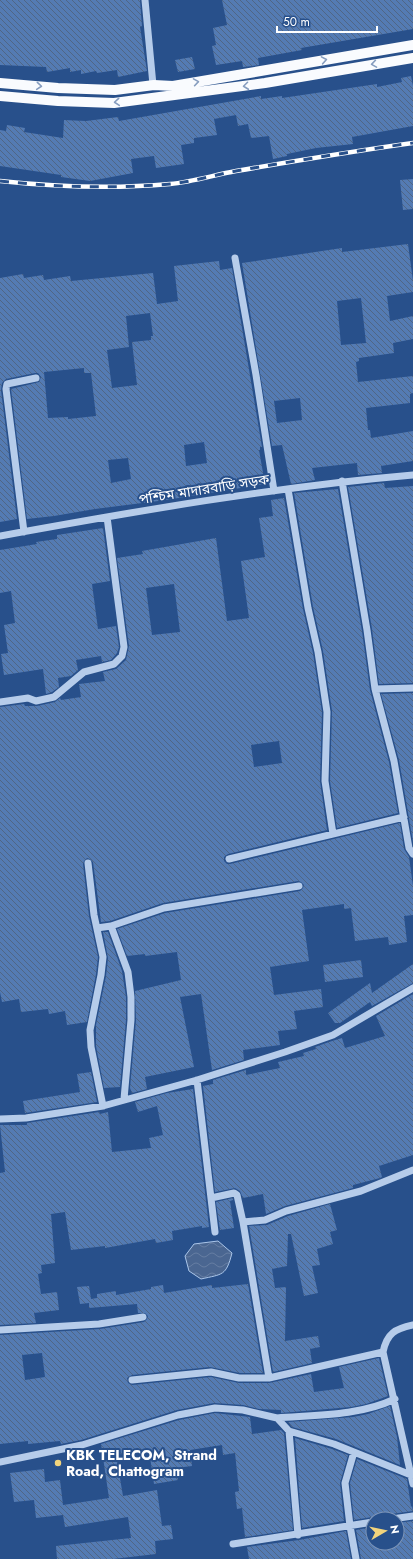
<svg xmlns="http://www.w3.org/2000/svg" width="413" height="1559" font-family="Jost,'Noto Sans Bengali',sans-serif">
<defs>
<pattern id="water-waves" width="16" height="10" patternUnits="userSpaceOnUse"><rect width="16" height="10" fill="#4a6691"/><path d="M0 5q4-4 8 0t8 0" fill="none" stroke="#657da2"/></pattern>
<pattern id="building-back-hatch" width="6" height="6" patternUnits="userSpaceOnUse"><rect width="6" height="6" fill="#547bb3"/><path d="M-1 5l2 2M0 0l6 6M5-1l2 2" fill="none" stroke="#506685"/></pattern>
</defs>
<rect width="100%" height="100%" fill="#28508b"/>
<path fill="url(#water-waves)" stroke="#abc6ea" d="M218,1241L232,1253C226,1276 223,1274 201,1279L189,1271L185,1256L194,1244Z"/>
<path fill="url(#building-back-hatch)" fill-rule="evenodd" d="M0,0H140L142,26L140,27L147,71L118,77L117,70L97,73L96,71L81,74V70L70,72V68L47,72L46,67L0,65Z
M222,0H413V29L301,48L302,50L258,58L259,65L243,67L242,61L216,65L212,46L216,45L213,28L227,25Z
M192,57L195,69L178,72L175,60Z
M411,76L413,86V126L352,137L353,144L316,148L287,154V156L273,159L269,136L251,138L248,124L238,126L236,115L214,119L217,135L194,138V143L181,145L184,164L156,168L154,156L131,159L133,173L90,181L61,177V175L0,166V130L6,131L7,125L25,128L24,132L63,138L64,120L86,121L118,117L119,121L261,96V99L282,96V98L377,84V87L402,82L401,78Z
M413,179V209L403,210L400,180Z
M408,244L413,281V292L387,296L390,321L413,316V339L393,343L394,353L359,358V361L356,362L358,382L413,376V393L410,394V403L366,408L368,430H370L371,438L413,431V461L381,466L382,473L358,475L357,463L312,468L315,480L291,484L282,445L272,446L242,263L342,248V252ZM361,298L366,343L341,345L337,301ZM300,398L302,420L277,423L274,401Z
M219,261L220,270L232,268L262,447H260V450H259L265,484L166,500L95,509L54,516L27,519L11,389L39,382L41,377L38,373H35L6,379L2,383L1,390L17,519L0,522V278L23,274L24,278L43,275L44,280L70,276L71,281L153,273L157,304L178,301L174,266ZM150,313L153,336H151V340L132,342L137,385L112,388L107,350L129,347L126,316ZM84,368V373H91L96,416L68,419V417L48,418L44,372ZM204,442L207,463L186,466L184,445ZM128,458L131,479L111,483L108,460Z
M384,483L385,488L413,486V683L379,684L372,629L348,487Z
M338,489L362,631L370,690L389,762L398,813L337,828L330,781L332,711L323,651L313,607L294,493Z
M284,498L303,609L313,653L322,712L320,781L327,830L228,854L224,857V861L227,864H230L400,823L404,849L409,857L413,886V915L404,916L407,942L389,945L388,937L355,941L351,908L344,909V904L302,910L309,961L270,967L274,995L321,989L323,1007L294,1011L297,1029L278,1031L280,1045L243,1050L244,1060L212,1070L201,994L180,997L194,1067L145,1077L147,1089L132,1093L130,1088L136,1020L135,991L181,980L177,952L145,956V954L127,956L117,929L165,913L300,891L303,888L304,885L301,882L298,881L163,903L110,921L101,922L93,862L90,859L87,858L84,861L83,864L89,916L98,957L96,974L87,1022L67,1025L65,1011L49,1014L48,1009L21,1012L19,999L2,1002L0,992V707L24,704L25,706H37L55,702L60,698L61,700L81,697L79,684L105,681L103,672L116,669L126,660L129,646L117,558L143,554L142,551L216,538L227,621L249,618L241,561L265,557L259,518L273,516L271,500ZM174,584L180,632L152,635L146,588ZM279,741L282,763L254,767L251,745Z
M103,528L110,581L92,584L98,629L116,626L119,647L117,653L111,660L102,662L101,656L76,660L78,670L71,676L58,678L59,687L52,692L46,694L43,669L4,675L1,654L8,653L4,625L15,623L11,591L0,593V550L37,544L36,542L57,539V535Z
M413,693V842L399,760L381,694Z
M103,932H108L122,971L126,997V1020L120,1087L104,1088L96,1046V1025L106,976L108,958Z
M361,960L363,977L325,982L323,965Z
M413,964V983L372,1006L370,1002L340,1023H335L328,1013L370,983L372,993Z
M413,994V1155L379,1166L382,1177L380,1178L353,1185V1188L285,1206L266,1214L263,1194L243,1198L240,1191L235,1188L215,1192L203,1086L213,1084V1080L246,1070V1075L280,1068L278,1062L304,1056L303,1053L316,1049L315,1047L329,1042L342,1038L345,1048L385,1036L376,1016Z
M91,1072L97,1102L25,1113L23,1101L80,1092L77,1074Z
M193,1089L209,1227L202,1228V1226L172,1231L173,1240L156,1243L155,1239L105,1248V1246L71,1250L65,1212L51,1214L55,1263L41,1265L42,1273L38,1274L41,1294L57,1292L59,1310L34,1313L36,1323L0,1325V1173L5,1172L0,1125H27V1123L99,1112L100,1114L108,1112L112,1152L151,1148L149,1138L163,1135L157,1106L138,1112L135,1102L167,1093Z
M233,1198V1200L230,1201L234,1228L220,1230L216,1202Z
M330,1204L337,1230L330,1232L333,1244L317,1249L320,1265L312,1266L318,1293L304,1296L291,1234H288L287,1266L272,1269L275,1288L286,1287L285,1341L318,1336L320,1347L310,1349L312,1363L273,1372L249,1226L267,1225L288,1216Z
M248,1284L263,1373H240L210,1367L132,1375L127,1378L128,1383L132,1385L211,1377L239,1383H269L311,1374L314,1392L344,1388L339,1367L379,1358L388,1396L366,1404L351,1407L281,1413V1410L259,1409L243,1405L214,1403L177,1410L81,1440L61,1444L60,1441L28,1444V1441L0,1444V1335L100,1329L144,1322L147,1319L148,1316L145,1313H138L137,1304L89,1308V1303L80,1304L77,1287L89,1286L91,1299L97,1298V1294L116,1291V1295L151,1289V1287L163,1285L164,1293L212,1285V1288ZM42,1353L45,1377L25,1380L22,1355Z
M390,1406L397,1437L400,1465L336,1439L292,1427L288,1422L353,1417L368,1414Z
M215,1413L250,1417L252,1434L281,1430L284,1433L293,1530L245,1537L242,1508L237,1509L235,1492L239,1491L235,1453L223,1455L222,1445L190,1450L192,1466L176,1468L178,1480L154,1484L149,1450L116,1455L123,1496L157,1490L162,1526L171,1525L173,1539L155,1541L156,1554L113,1559H57L56,1546L131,1538L128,1517L65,1527L63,1515L36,1518L34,1500L14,1502L10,1473L44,1469L45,1482L60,1480L63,1505L109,1498L101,1444L179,1420Z
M295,1438L332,1449L348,1455L340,1483L344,1521L302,1528Z
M357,1459L407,1479L411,1507L412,1506L413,1511L391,1514L387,1519H377L372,1517L354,1520L350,1483Z
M413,1521V1559H361L356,1530L373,1527V1543H397V1523Z
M346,1531L351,1559H249L247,1547L299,1540Z"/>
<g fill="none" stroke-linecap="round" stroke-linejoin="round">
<path stroke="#b6ccea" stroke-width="7" d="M145,0L153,85
M235,258L256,375L274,491
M342,481L367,630L375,689L394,761L409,848L413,854
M288,489L308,608L318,652L327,712L325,781L333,834
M24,532L6,389L7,384L36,378
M0,536C137,511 274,487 413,475
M375,689L413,688
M0,702L28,698L36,701L54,697L84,672L114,664L122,656L124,647L107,517
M229,859L404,817
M88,863L94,915L103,957L101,975L90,1030L91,1047L103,1106
M111,926L164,908L299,886
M97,928L111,926L128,972L131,997V1020L124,1099
M197,1080L215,1232
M0,1119L26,1118L103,1106L197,1080L285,1052L333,1035L413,988
M211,1198L234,1193L237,1195L243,1222L269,1378
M243,1222L265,1220L286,1211L361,1191L413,1170
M413,1325C395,1329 387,1333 383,1352L413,1484
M0,1330L99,1324L143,1317
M132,1380L211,1372L239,1378H269L383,1352
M277,1418C316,1415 359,1416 395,1399
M289,1431L298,1535
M354,1452L345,1483L350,1526L356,1559
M0,1462L82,1445L178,1415L215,1408L243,1410L277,1418L289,1431L334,1444L411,1475
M392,1519L413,1516
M233,1544L373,1522"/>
<path stroke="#f9fbfe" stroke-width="10" d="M0,83L58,88L115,90L154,85L173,86L413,45
M0,96L58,101L114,103L265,83L413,58"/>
<g stroke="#fff" stroke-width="4.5">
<path id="rail" d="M0,181C56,187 113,189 170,184C192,182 214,175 236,171C295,161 354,151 413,143"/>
</g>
<use href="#rail" stroke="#28508b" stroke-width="3" stroke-dasharray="9" stroke-linecap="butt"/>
</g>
<defs><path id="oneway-chevron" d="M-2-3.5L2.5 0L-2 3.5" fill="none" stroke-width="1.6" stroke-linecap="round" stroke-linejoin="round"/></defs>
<g stroke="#869dbf">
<use href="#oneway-chevron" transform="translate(324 60) rotate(-10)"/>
<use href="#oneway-chevron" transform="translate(374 64) rotate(171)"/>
<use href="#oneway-chevron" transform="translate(196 82) rotate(-9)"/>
<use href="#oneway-chevron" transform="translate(39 86) rotate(5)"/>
<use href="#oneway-chevron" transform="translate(246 86) rotate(173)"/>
<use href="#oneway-chevron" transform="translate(117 102) rotate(175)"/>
</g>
<circle fill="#f2d47c" stroke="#28508b" stroke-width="1.5" cx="58" cy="1463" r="4"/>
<g text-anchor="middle" stroke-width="4" stroke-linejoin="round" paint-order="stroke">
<g font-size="14" fill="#fff" stroke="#28508b">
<text transform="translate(204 489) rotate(-9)" y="5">পশ্চিম মাদারবাড়ি সড়ক</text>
</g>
<g font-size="14" font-weight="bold" fill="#fff" stroke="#28508b" text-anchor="start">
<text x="66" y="1460">KBK TELECOM, Strand<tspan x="66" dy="16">Road, Chattogram</tspan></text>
</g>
</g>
<g transform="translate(385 1531) rotate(81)"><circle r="19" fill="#28508b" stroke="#7e96b9"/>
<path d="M0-3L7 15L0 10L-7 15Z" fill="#f2d47c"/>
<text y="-6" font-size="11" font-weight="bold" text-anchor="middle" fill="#ffffff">N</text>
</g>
<path d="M277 26v6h100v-6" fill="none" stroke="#ffffff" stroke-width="2"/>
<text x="283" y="26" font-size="12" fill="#ffffff" stroke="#28508b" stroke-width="3" paint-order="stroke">50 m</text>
</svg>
